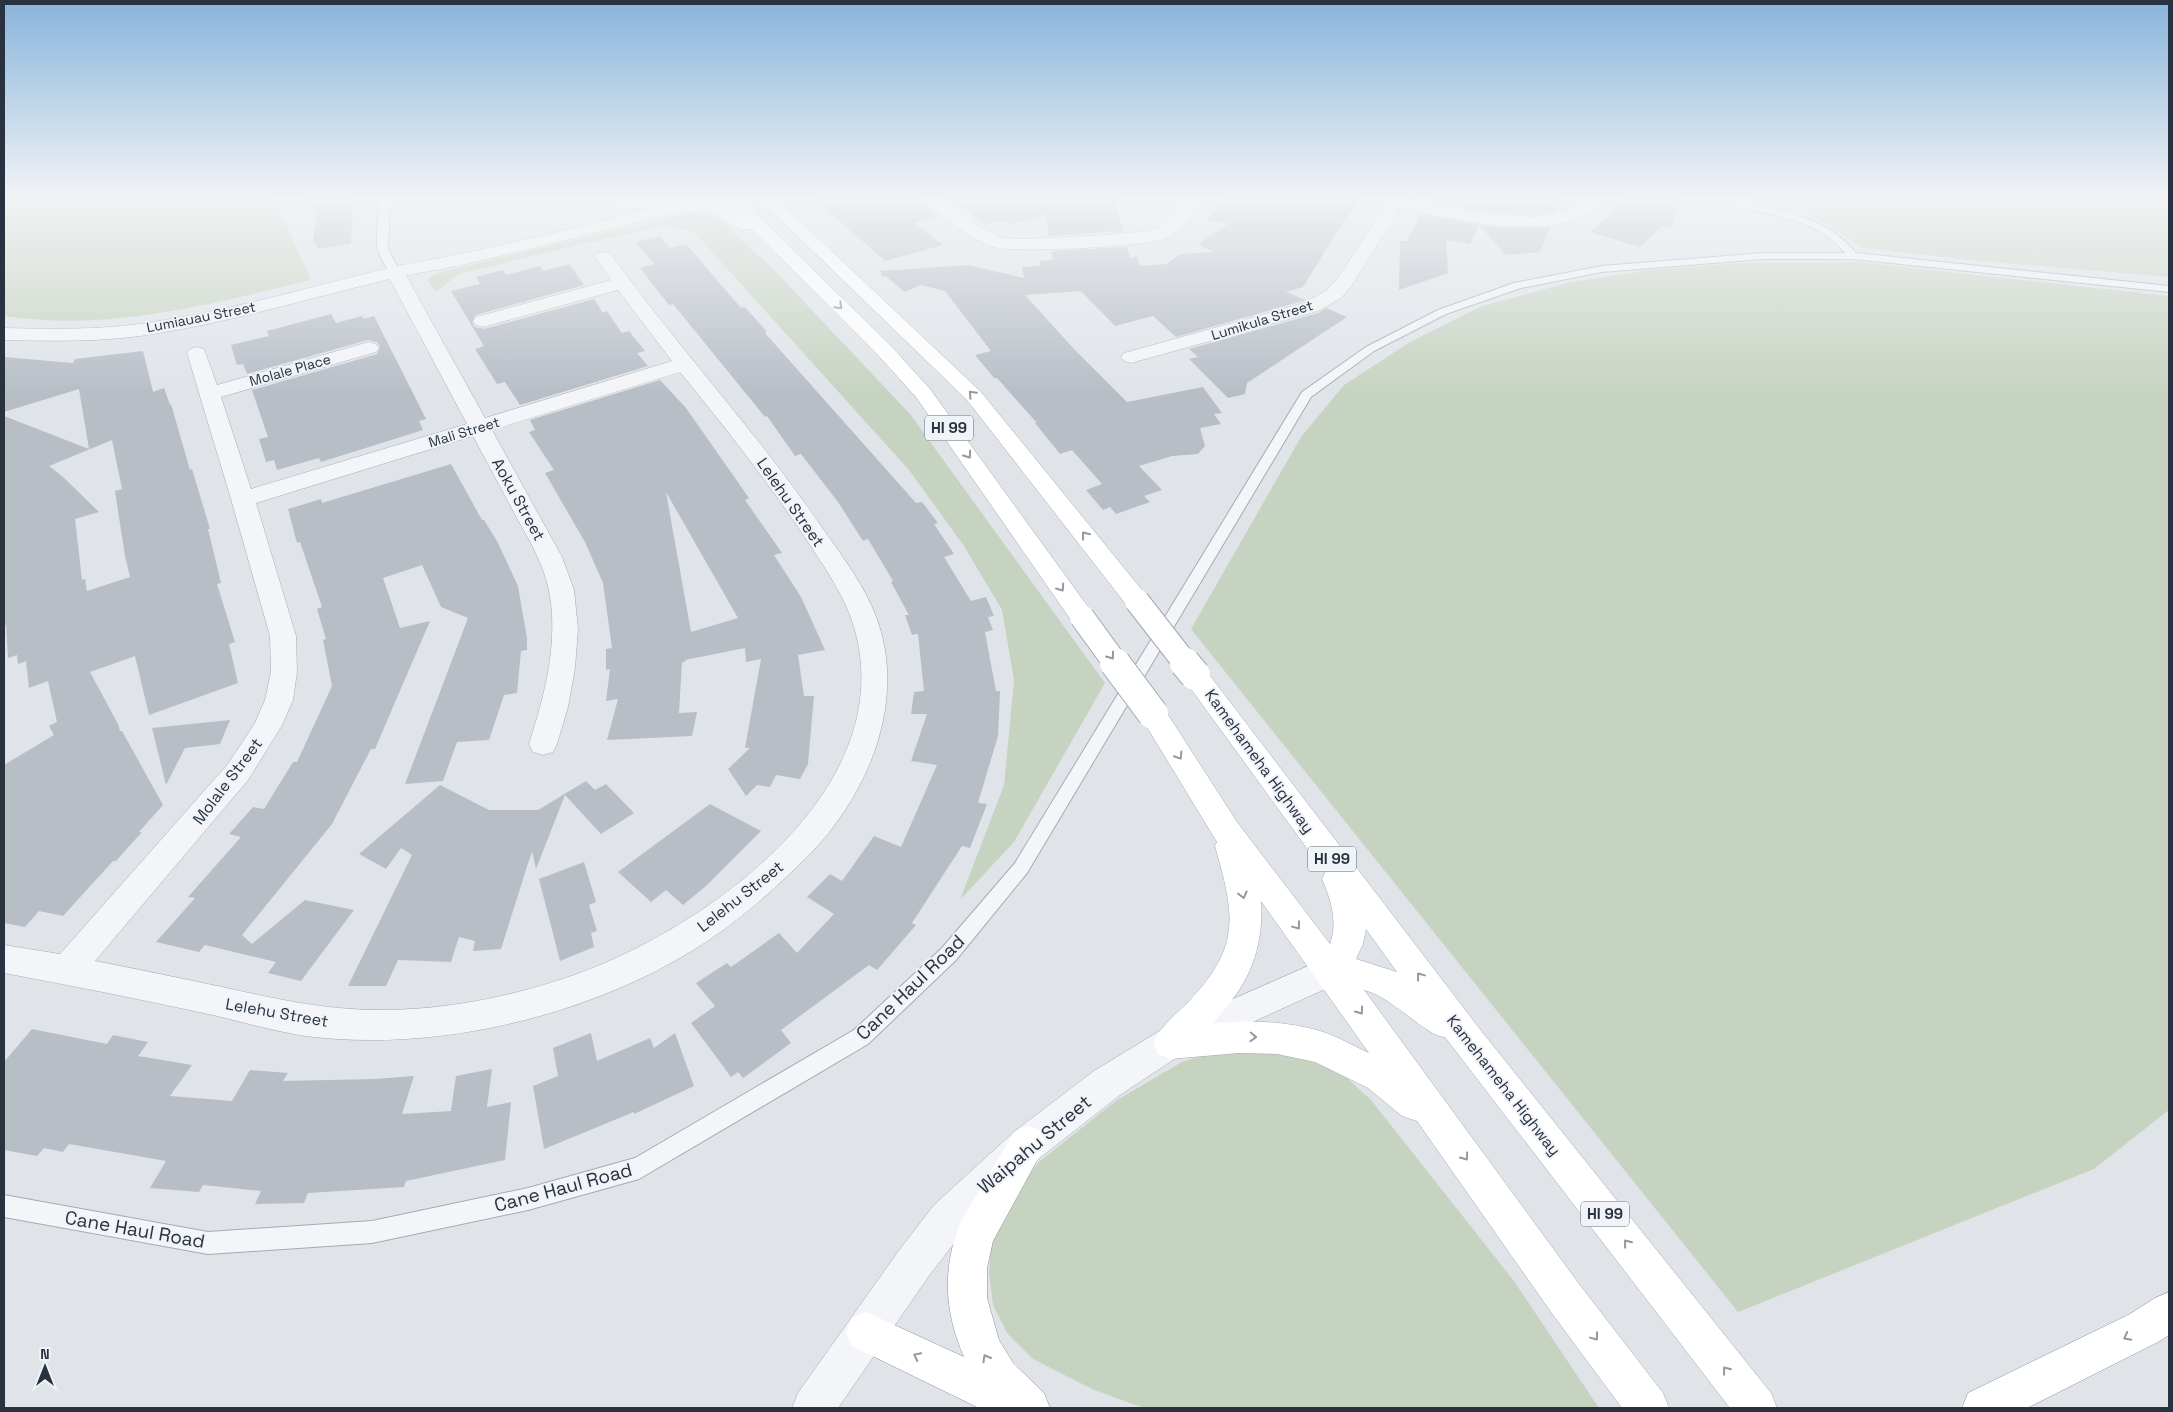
<svg xmlns="http://www.w3.org/2000/svg" width="2173" height="1412" font-family="'Space Grotesk',sans-serif">
<rect width="100%" height="100%" fill="#e0e4e9"/>
<path fill="#c7d3c1" d="M4,195H273L311,280C211,304 107,332 4,316Z
M1749,195H2169V277L1959,259L1863,248L1807,212L1749,201Z
M688,213L712,216L723,222L774,270L910,414L1105,683L1014,842L960,900L1004,785L1014,680L1002,610L964,546L909,470L694,232L663,226L574,246L459,274L436,292L427,281L429,277L445,271Z
M1858,262L2169,296V1110L2094,1169L1738,1312L1191,629L1301,437L1344,385L1410,342L1482,306L1571,282L1649,270L1741,263Z
M1236,1046L1299,1050L1339,1071L1371,1100L1514,1281L1599,1408H1144L1094,1390L1033,1359L1007,1333L993,1305L989,1273L991,1240L1015,1189L1040,1161L1117,1100L1182,1062Z"/>
<path fill="#b7bec6" fill-rule="evenodd" d="M307,195H345L353,211L351,244L317,249V243L313,244L316,215Z
M810,195H917L938,216L915,223L943,245L885,261Z
M940,195H1114L1123,231L1049,236L1045,215L1011,225L1004,220L985,225L963,208L959,209Z
M1228,195H1363L1335,235L1303,287L1286,292L1306,300L1303,301L1176,337L1153,316L1115,326L1081,291L1025,295L1074,349L1127,402L1203,387L1222,413L1214,414L1221,424L1200,428L1205,446L1198,454L1172,456L1139,466L1162,490L1144,496L1150,502L1116,514L1110,507L1103,510L1086,490L1102,484L1072,450L1060,454L1035,423H1037L997,378H994L975,355L991,351L945,291L921,285L904,292L887,277L882,276L880,271L968,265L1024,278L1022,267L1041,266L1039,261L1053,260L1051,251L1127,247L1130,258L1137,257L1140,266L1166,264L1181,254L1213,252L1198,244L1228,224L1207,220Z
M1433,195H1488L1506,198L1508,195H1564L1557,212L1533,215L1475,210L1429,201Z
M1633,195H1682L1670,228L1662,226L1640,247L1590,232Z
M1421,214L1480,225L1511,228L1550,227L1540,252L1506,255L1479,225L1470,244L1446,240L1448,273L1399,290L1400,241H1406Z
M660,236L670,248L686,244L741,308L745,307L767,332L765,333L916,503L922,502L938,523L934,524L954,554L944,557L971,601L986,597L994,616L988,617L993,630L985,632L996,691H1000L998,736L978,803L987,804L970,848L962,846L912,923L916,925L877,970L869,965L781,1030L791,1043L743,1078L738,1072L731,1077L691,1023L715,1006L696,983L727,963L731,967L779,933L797,953L834,914L807,897L830,874L842,881L874,836L901,847L937,765L911,761L927,714H911L914,692L924,691L918,634L912,635L905,615H909L891,582L893,581L868,539L863,541L838,502L801,454L795,456L767,416L765,417L673,304L669,305L640,268L654,264L635,242Z
M569,264L584,285L476,315L472,322L475,327L484,329L594,299L603,313L607,311L622,333L629,331L645,351L637,353L648,366L520,405L505,382L497,384L475,349L484,346L451,291L480,284L476,277L503,270L506,275L540,266L543,271Z
M1326,308L1347,317L1247,383L1245,394L1228,398L1189,359L1198,357L1189,349L1318,313Z
M331,314L336,323L362,316L364,319L374,316L426,419L419,421L423,430L321,462L319,458L277,470L274,460L266,462L259,439L268,437L252,390L377,354L380,347L377,342L368,340L247,374L243,364L237,365L231,345L269,336L267,331Z
M143,351L153,392L164,388L170,405L171,404L190,470L192,469L210,529H208L221,583L217,584L235,642L229,644L238,683L149,715L135,656L90,672L118,724L120,731H122L163,805L139,832H142L116,861H113L63,916L39,911L25,927L4,923V765L54,735L49,726L57,722L48,681L29,688L26,661L18,664L17,655L8,658L6,625L4,626V416L89,449L79,389L4,412V357L73,363L75,359ZM112,440L122,489L115,491L125,556L130,577L87,591L85,579L82,580L75,519L99,512L62,476L49,466Z
M660,380L686,408L749,498L745,500L782,553L774,555L801,597L825,650L798,655L804,696H814L808,764L800,779L776,775L770,787L757,785L746,796L728,769L750,748H745L761,659L746,662L745,648L685,660V662H682L679,713L697,712L692,736L607,740L618,699L606,701L610,669L606,670V649L612,648L603,583L585,542L545,473L554,470L529,432L535,430L530,420ZM666,492L738,618L691,632Z
M451,464L482,520H484L497,541L518,586L527,638V650L521,651L517,693L504,695L489,740L457,742L443,781L405,784L468,618L441,607L422,565L383,578L400,628L430,621L375,749H371L332,824L242,935L252,944L305,900L354,910L301,981L268,973L276,962L205,945L199,952L156,942L195,898L188,897L241,837L229,834L253,807L264,809L293,762H297L332,686L323,640L326,639L317,609L322,607L300,542L297,543L288,509L321,499L322,503Z
M230,720L220,744L185,748L166,785L152,728Z
M586,781L595,790L606,784L634,813L601,834L565,795L536,869L532,851L501,949L473,951L475,941L459,937L451,962L398,960L386,986H348L412,855L401,848L386,869L359,854L440,785L489,810H538Z
M710,804L761,831L706,886L683,905L666,890L651,902L618,872Z
M584,862L596,902L589,905L597,931L591,933L594,947L560,961L539,879Z
M32,1029L107,1044L113,1035L148,1042L138,1056L192,1065L170,1096L232,1101L250,1070L288,1073L283,1081L375,1079L414,1076L402,1114L451,1111L456,1076L492,1069L487,1107L511,1102L505,1160L406,1181L404,1187L308,1193L304,1203L255,1204L261,1191L203,1185L199,1192L150,1188L166,1161L69,1144L63,1152L44,1148L37,1156L4,1150V1062Z
M591,1033L597,1061L650,1038L654,1048L675,1033L694,1086L634,1114V1112L544,1149L533,1086L558,1076L553,1048Z"/>
<g fill="none" stroke-linecap="round" stroke-linejoin="round">
<g stroke="#a5abb3" stroke-width="2">
<path id="service" d="M377,195H387L390,206L388,249L400,272L395,275C388,273 380,257 378,250C374,236 382,214 377,195Z
M1733,195H1743L1740,201C1782,210 1828,218 1856,253L2169,286V292L1853,259H1763L1602,272L1521,288L1446,314L1374,351L1311,397L1027,873L956,960L868,1044L639,1179L528,1210L372,1243L208,1254L4,1217V1195L208,1232L372,1221L528,1188L635,1158L854,1030L942,948L1015,863L1302,392L1366,347L1438,310L1514,283L1602,266L1763,253H1845C1818,219 1770,215 1730,205L1729,203Z"/>
</g>
<g stroke="#a5abb3" stroke-width="1">
<path id="minor" d="M919,195H937L975,224L1000,238L1025,239L1106,235L1156,230L1169,218L1188,195H1205C1196,208 1183,231 1168,238C1146,247 1016,253 993,247C977,243 927,208 919,195Z
M1392,195H1408L1406,199L1475,212L1533,217L1557,214L1578,206L1593,195H1611C1573,250 1454,219 1400,208L1352,285L1341,298L1318,311L1131,363L1124,361L1121,357L1124,353L1304,303L1327,290L1338,278Z
M604,252L610,253C678,348 758,433 823,529C845,560 871,594 881,632C903,711 865,798 809,855C781,883 752,909 719,933C609,1011 448,1052 314,1037C280,1033 247,1023 213,1015C144,1000 74,986 4,973V945L60,954L228,764L255,723L265,700L271,672L270,636L231,499L187,353L190,349L197,347L204,349L217,385L369,342L376,344L379,348L376,352L221,397L251,489L467,424L386,272L389,268L395,267L401,268L404,272L485,418L672,361L618,290L483,327L476,325L473,321L476,317L611,280L595,257L598,253ZM680,372C725,427 769,483 808,542C826,569 845,597 854,627C902,789 707,927 577,974C516,996 446,1010 381,1010C324,1010 276,999 222,987C179,978 137,969 95,961L248,780L281,727L293,700L297,672L296,636L256,503L473,436C488,464 503,492 518,520C530,541 542,562 548,586C560,639 545,694 529,744L533,752L543,755L553,752L557,744L568,707L575,668L578,629L574,590L562,557L492,430Z"/>
</g>
<g stroke="#a5abb3" stroke-width="1">
<path id="tertiary" d="M698,195H723L721,199C635,224 548,245 461,265C439,270 416,273 394,278C309,298 226,324 140,336C95,342 49,341 4,340V328C49,329 95,330 140,324C226,312 309,287 393,267C415,262 438,259 460,254C539,237 620,218 698,195Z
M1331,956L1343,961L1348,971L1343,981L1182,1054L1120,1095L1041,1157L962,1233L928,1277L838,1408H792L798,1393L900,1249L934,1205L1015,1131L1094,1071L1158,1032Z"/>
</g>
<g stroke="#9fa9b5" stroke-width="1">
<path id="primary" d="M644,195H669L667,199L629,210L623,209L621,205L623,201Z
M720,195H737L891,346L930,389L1091,611L1095,617L1091,623L1082,626L1073,623L916,397L877,354L752,229C736,233 724,216 709,212C693,209 677,216 662,213L660,209L662,205C686,199 711,200 734,210Z
M755,195H772L981,392L1146,595L1150,601L1146,607L1137,609L1128,607L967,400Z
M1195,665L1204,668L1482,1032L1771,1393L1777,1408H1730L1445,1037C1427,1037 1391,996 1364,990L1579,1284L1663,1393L1669,1408H1622L1551,1312L1417,1121L1402,1116L1368,1088L1315,1062L1277,1054L1239,1053L1170,1059L1158,1054L1153,1043C1161,1025 1177,1014 1190,1000C1242,946 1234,913 1215,846L1217,842L1139,714L1143,707L1153,704L1163,707L1237,822L1330,944C1338,922 1331,900 1322,879L1325,873L1186,682L1182,675L1186,668ZM1261,901L1369,1053C1353,1046 1337,1036 1320,1031C1285,1021 1249,1020 1213,1023C1247,986 1264,953 1261,901ZM1366,929L1397,972L1356,959L1363,944Z"/>
</g>
<g stroke="#8792a0" stroke-width="1">
<path id="motorway" d="M1028,1126L1041,1131L1046,1144L993,1241L987,1268V1298L999,1340L1013,1363L1044,1393L1050,1408H979L852,1346L846,1332L852,1318L866,1312L964,1357C944,1310 942,1268 961,1221L1015,1131Z
M2169,1292V1335L2158,1342L2027,1408H1962L1968,1393L2130,1314L2155,1298Z"/>
</g>
<use href="#service" fill="#f3f5f8" fill-rule="evenodd"/>
<use href="#minor" fill="#f3f5f8" fill-rule="evenodd"/>
<use href="#tertiary" fill="#f3f5f8" fill-rule="evenodd"/>
<use href="#primary" fill="#fff" fill-rule="evenodd"/>
<use href="#motorway" fill="#fff" fill-rule="evenodd"/>
<g stroke="#9fa9b5" stroke-width="26" stroke-linecap="butt">
<path id="primary-bridge-far1" d="M1137,601L1186,664
M1082,617L1116,664"/>
</g>
<g stroke="#9fa9b5" stroke-width="32" stroke-linecap="butt">
<path id="primary-bridge" d="M1115,663L1153,714
M1185,663L1195,675"/>
</g>
<use href="#primary-bridge-far1" stroke="#fff" stroke-width="24"/>
<use href="#primary-bridge" stroke="#fff" stroke-width="30"/>
</g>
<defs><path id="oneway-chevron" d="M-2-3.5L2.5 0L-2 3.5" fill="none" stroke-width="1.6" stroke-linecap="round" stroke-linejoin="round" transform="scale(1.25)"/></defs>
<g stroke="#9498a0">
<use href="#oneway-chevron" transform="translate(839 306) rotate(45)"/>
<use href="#oneway-chevron" transform="translate(972 394) rotate(-133)"/>
<use href="#oneway-chevron" transform="translate(968 455) rotate(55)"/>
<use href="#oneway-chevron" transform="translate(1085 535) rotate(-128)"/>
<use href="#oneway-chevron" transform="translate(1061 588) rotate(55)"/>
<use href="#oneway-chevron" transform="translate(1111 656) rotate(54)"/>
<use href="#oneway-chevron" transform="translate(1179 756) rotate(58)"/>
<use href="#oneway-chevron" transform="translate(1243 895) rotate(76)"/>
<use href="#oneway-chevron" transform="translate(1297 926) rotate(53)"/>
<use href="#oneway-chevron" transform="translate(1420 976) rotate(-127)"/>
<use href="#oneway-chevron" transform="translate(1360 1011) rotate(54)"/>
<use href="#oneway-chevron" transform="translate(1253 1037) rotate(2)"/>
<use href="#oneway-chevron" transform="translate(1465 1157) rotate(55)"/>
<use href="#oneway-chevron" transform="translate(1627 1243) rotate(-128)"/>
<use href="#oneway-chevron" transform="translate(1595 1337) rotate(53)"/>
<use href="#oneway-chevron" transform="translate(2127 1337) rotate(153)"/>
<use href="#oneway-chevron" transform="translate(917 1356) rotate(-154)"/>
<use href="#oneway-chevron" transform="translate(986 1358) rotate(-120)"/>
<use href="#oneway-chevron" transform="translate(1726 1370) rotate(-128)"/>
</g>
<linearGradient id="sky" x2="0" y2="1"><stop stop-color="#89b4dc"/><stop offset="0.5" stop-color="#f1f3f5"/><stop offset="1" stop-color="#f1f3f5" stop-opacity="0"/></linearGradient>
<rect width="2173" height="393" fill="url(#sky)"/>
<g text-anchor="middle" stroke-width="4" stroke-linejoin="round" paint-order="stroke">
<g font-size="14" fill="#283241" stroke="#f0f3f7">
<text transform="translate(201 317) rotate(-11)" y="5">Lumiauau Street</text>
<text transform="translate(1262 320) rotate(-17)" y="5">Lumikula Street</text>
<text transform="translate(290 370) rotate(-16)" y="5">Molale Place</text>
<text transform="translate(464 432) rotate(-17)" y="5">Mali Street</text>
</g>
<g fill="#f0f3f7" stroke="#646c78" stroke-width="1">
<rect x="925" y="415.5" width="48" height="25" rx="4"/>
<rect x="1308" y="846.5" width="48" height="25" rx="4"/>
<rect x="1581" y="1201.5" width="48" height="25" rx="4"/>
</g>
<g font-size="15" font-weight="bold" fill="#283241">
<text x="949" y="433">HI 99</text>
<text x="1332" y="864">HI 99</text>
<text x="1605" y="1219">HI 99</text>
</g>
<g font-size="16" fill="#283241" stroke="#f0f3f7">
<text transform="translate(519 499) rotate(61)" y="6">Aoku Street</text>
<text transform="translate(791 502) rotate(55)" y="6">Lelehu Street</text>
<text transform="translate(1260 761) rotate(54)" y="6">Kamehameha Highway</text>
<text transform="translate(227 781) rotate(-53)" y="6">Molale Street</text>
<text transform="translate(740 896) rotate(-38)" y="6">Lelehu Street</text>
<text transform="translate(277 1012) rotate(10)" y="6">Lelehu Street</text>
<text transform="translate(1504 1085) rotate(52)" y="6">Kamehameha Highway</text>
</g>
<g font-size="19" fill="#283241" stroke="#f0f3f7">
<text transform="translate(910 987) rotate(-44)" y="7">Cane Haul Road</text>
<text transform="translate(1034 1144) rotate(-40)" y="7">Waipahu Street</text>
<text transform="translate(563 1187) rotate(-15)" y="7">Cane Haul Road</text>
<text transform="translate(135 1229) rotate(10)" y="7">Cane Haul Road</text>
</g>
</g>
<rect width="2173" height="1412" fill="none" stroke="#283241" stroke-width="10"/>
<g transform="translate(45 1367)" stroke="#f0f3f7" stroke-width="4" paint-order="stroke">
<path d="M0-4L9 19L0 12L-9 19Z" fill="#283241"/>
<text y="-8" font-size="14" font-weight="bold" text-anchor="middle" fill="#283241">N</text>
</g>
</svg>
